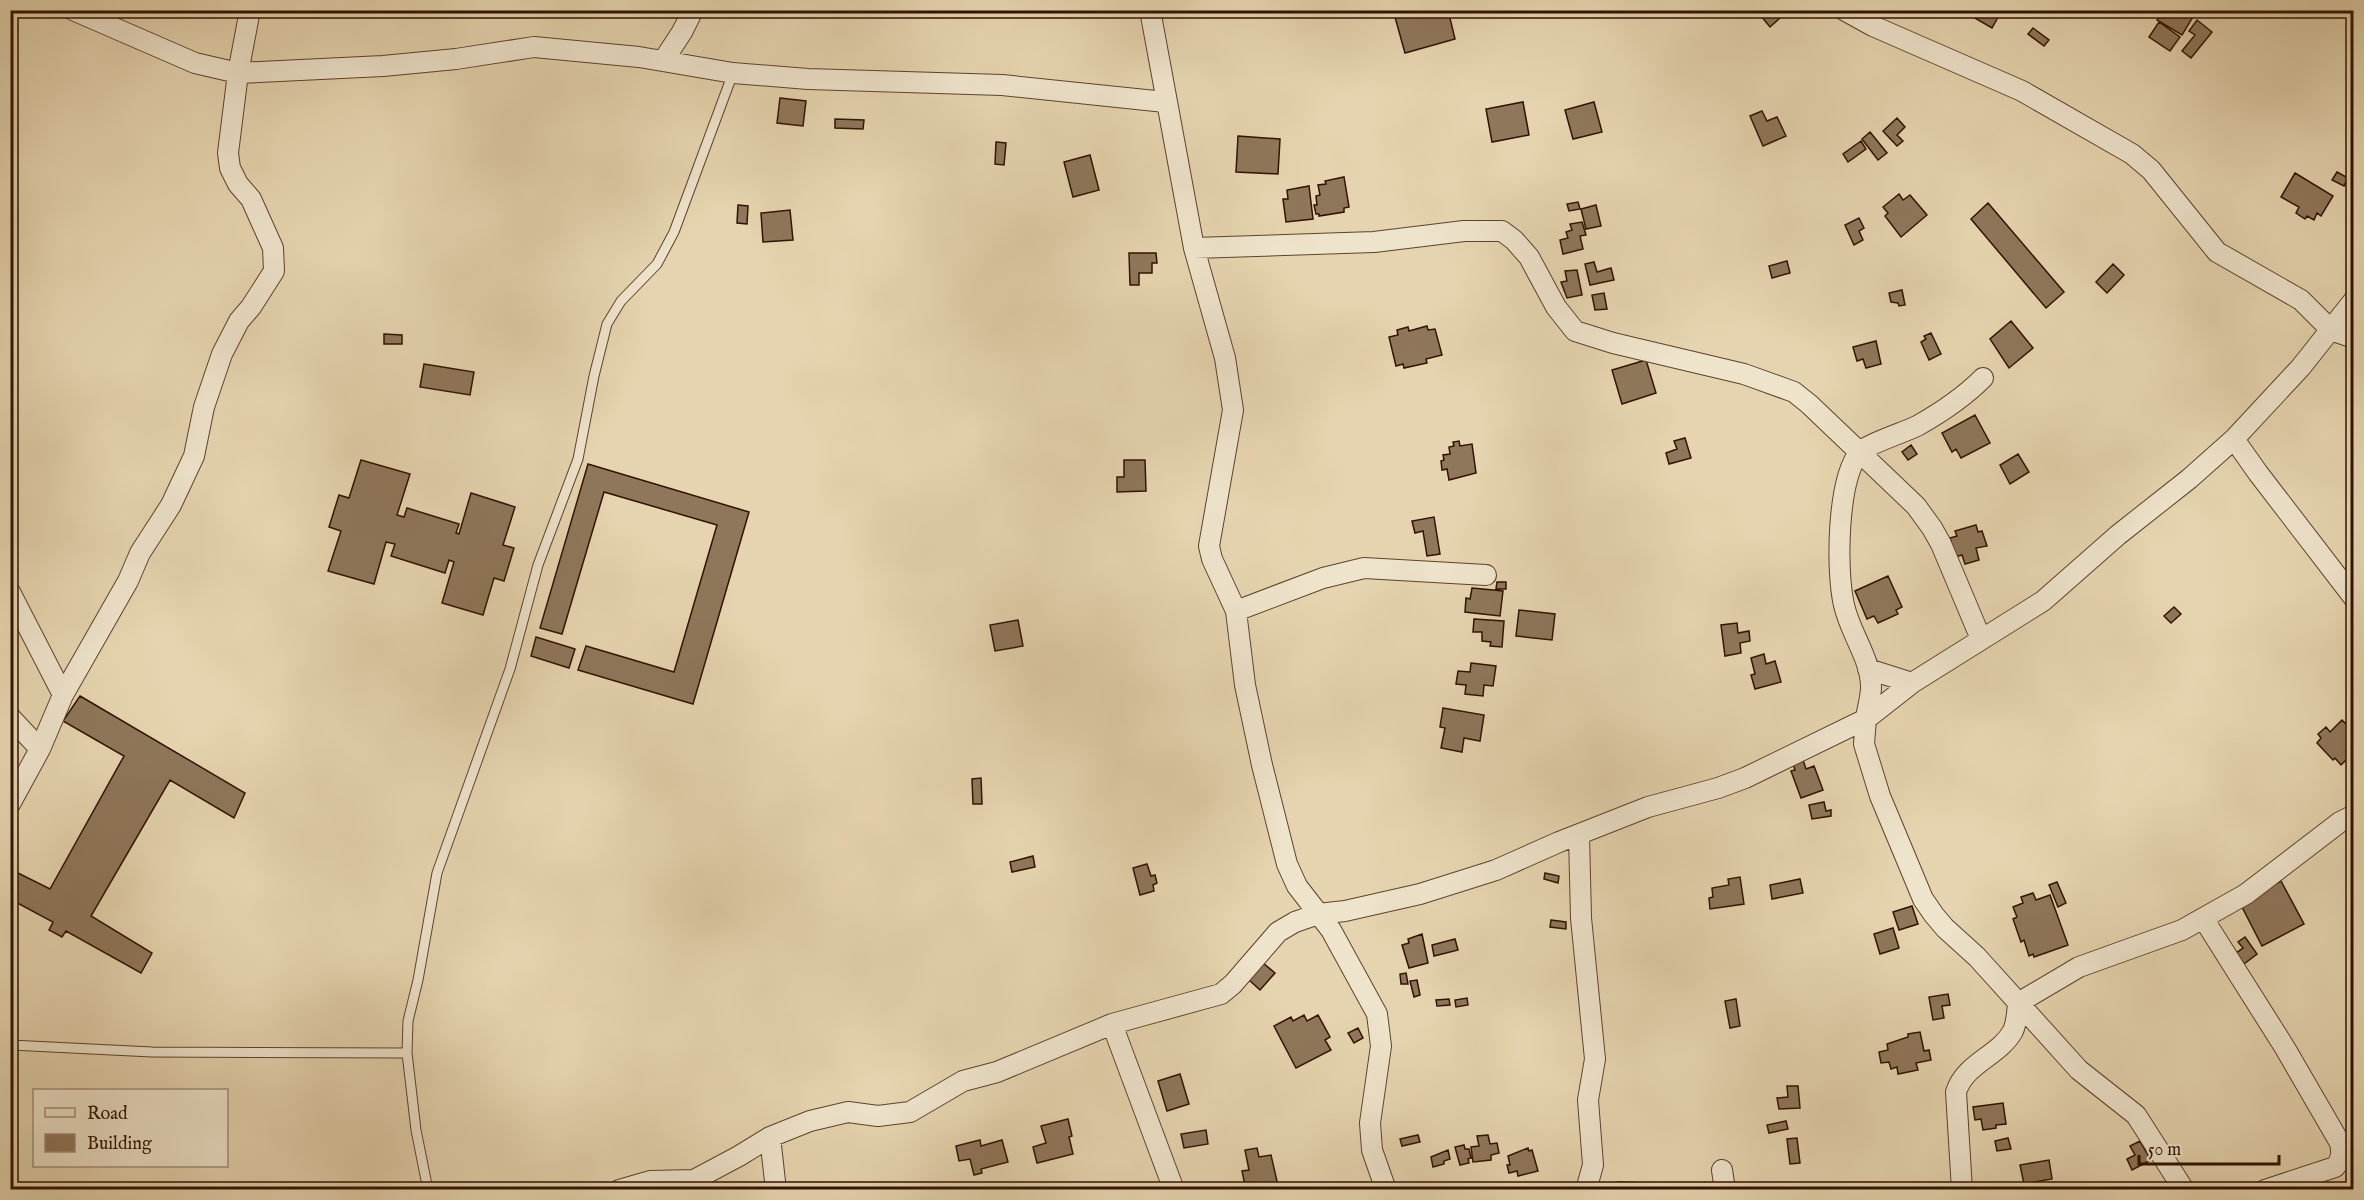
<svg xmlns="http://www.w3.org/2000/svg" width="2364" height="1200" font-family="'IM FELL English',serif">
<rect width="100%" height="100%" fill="#e5d4af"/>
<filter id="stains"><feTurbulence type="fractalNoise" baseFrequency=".00333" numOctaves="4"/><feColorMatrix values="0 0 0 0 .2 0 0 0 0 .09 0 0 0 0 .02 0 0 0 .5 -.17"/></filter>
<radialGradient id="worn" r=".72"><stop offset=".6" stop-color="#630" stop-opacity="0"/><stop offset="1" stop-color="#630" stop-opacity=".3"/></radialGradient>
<path fill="#8f775b" stroke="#311200" stroke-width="1.5" d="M1393,10H1448L1455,39L1405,53Z
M1756,10H1789L1770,27Z
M1961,10H2002L1992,28Z
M2172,10L2196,12L2182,35L2157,20L2162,12L2168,16Z
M2197,20L2212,32L2191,58L2182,51L2195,35L2189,31Z
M2159,22L2180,37L2170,51L2149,37Z
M2033,28L2049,40L2044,46L2028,34Z
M780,98L806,101L803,126L777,123Z
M1523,102L1529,135L1492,142L1486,109Z
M1594,102L1602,132L1573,139L1565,110Z
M1762,111L1767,121L1777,117L1786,136L1763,146L1750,116Z
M1897,118L1905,127L1897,135L1903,141L1897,146L1883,131Z
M835,119L864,120L863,129L835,128Z
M1870,132L1887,153L1878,160L1862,139Z
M1238,136L1280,139L1278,174L1236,172Z
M1861,141L1866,149L1848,162L1843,154Z
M996,142L1006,143L1004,165L995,164Z
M1090,155L1099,190L1073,197L1064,162Z
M2337,172L2348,178L2344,186L2332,180Z
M2295,173L2333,196L2321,216L2317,213L2314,220L2307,216L2305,219L2296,213L2299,207L2281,197Z
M1344,177L1349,207L1344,208V212L1319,216V214H1316L1314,205H1317L1316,196L1320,195L1318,185L1326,184L1325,181Z
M1309,186L1313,219L1286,222L1283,199H1288L1287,190Z
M1899,194L1903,200L1910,195L1927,215L1901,237L1885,216L1888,213L1883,207Z
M1578,202L1580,209L1569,211L1567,204Z
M1988,203L2064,292L2046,308L1971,219Z
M738,205L748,206L747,224L737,223Z
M1596,205L1601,226L1586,229L1581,209Z
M790,210L793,240L763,242L761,213Z
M1859,218L1864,228L1859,231L1863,240L1854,245L1845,225Z
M1582,222L1586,235L1580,236L1583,249L1563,254L1560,240L1568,238L1566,232L1572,230L1570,224Z
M1129,253H1156L1157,263H1152V273H1139V285H1130Z
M1787,261L1790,273L1772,278L1769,266Z
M1594,262L1597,272L1611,268L1614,280L1590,285L1585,264Z
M2113,264L2124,275L2107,293L2096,282Z
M1577,270L1582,295L1567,298L1561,282L1567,281L1565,271Z
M1902,290L1905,305L1899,306L1898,303L1891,302L1889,293Z
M1604,293L1607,309L1595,310L1592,295Z
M2011,321L2033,348L2009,368L1990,339Z
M1427,326L1428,330L1435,329L1442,355L1426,359L1427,363L1404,368L1403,364L1396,366L1389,337L1398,335L1397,330L1408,327L1409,331Z
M1931,333L1941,354L1929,360L1921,342L1926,339L1924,336Z
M384,334L402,335V344H384Z
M1876,341L1881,364L1866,368L1863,359L1857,361L1853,347Z
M1646,360L1656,393L1622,404L1612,370Z
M424,364L474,372L470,395L420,387Z
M1975,415L1990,443L1961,458L1956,449L1952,452L1942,433Z
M1685,438L1691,458L1669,464L1666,453L1677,449L1674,441Z
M1459,441L1460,446L1472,444L1476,473L1449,480L1447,469L1442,470L1441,461L1444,460L1443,455L1450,454L1449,447L1454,446L1453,442Z
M1911,445L1917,454L1908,460L1902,452Z
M2018,454L2029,472L2010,484L2000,465Z
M361,460L410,474L397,515L404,517L407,508L459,524L456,533L459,534L471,493L515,507L503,545L514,548L504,581L494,578L483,615L442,603L454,562L449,560L445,573L391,556L395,544L386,542L374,584L328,571L341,531L329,527L339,495L349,498Z
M1124,460H1145L1146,491L1117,492V477H1124Z
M588,464L749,512L693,704L578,670L586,646L674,672L717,525L604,492L562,634L540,628Z
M1434,517L1440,554L1427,556L1423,531L1415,533L1412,521Z
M1976,525L1978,532L1982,531L1987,546L1976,548L1979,560L1965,564L1962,555L1955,557L1950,538L1957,536L1955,531Z
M1888,576L1902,607L1896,610L1898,614L1878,623L1874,616L1867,619L1855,591Z
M1497,582H1506V589H1496Z
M1472,588L1503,591L1500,616L1465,612L1466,598L1470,599Z
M2174,607L2181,614L2171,623L2164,616Z
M1519,610L1555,614L1552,640L1516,636Z
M1474,619L1504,621L1502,647L1490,646L1491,642L1482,641V632H1473Z
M1018,620L1023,646L995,651L990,625Z
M1737,623L1738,633L1749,631L1750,641L1740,643L1741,653L1725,656L1721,625Z
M536,637L575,649L569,668L531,656Z
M1764,654L1766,664L1775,661L1781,682L1755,689L1751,675L1755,674L1751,658Z
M1471,663L1496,666L1493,686L1484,685L1483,696L1465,694L1466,685L1456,684L1458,671L1470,672Z
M80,696L245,793L234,818L170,780L91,916L152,953L141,973L66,931L62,937L49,930L53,922L10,899V869L50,889L124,756L63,721Z
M1443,708L1484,715L1480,741L1464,738L1462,752L1441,748L1445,728L1440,727Z
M2342,720L2354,732V744L2346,751L2350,756L2341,765L2335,758L2333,760L2317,743L2321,738L2318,734L2326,727L2330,732Z
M1803,760L1806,769L1814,766L1823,790L1801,798L1791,771L1795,770L1793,764Z
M981,778L982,804H973L972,779Z
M1824,802L1826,811L1831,810V816L1812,819L1809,805Z
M1033,856L1035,867L1012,872L1010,862Z
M1147,864L1151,876L1155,875L1157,883L1153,885L1154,891L1140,895L1133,868Z
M1545,873L1559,876L1558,883L1544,879Z
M1740,877L1744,904L1710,909L1709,898L1713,897L1712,888L1729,885L1728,879Z
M1800,879L1803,893L1772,899L1770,885Z
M2281,881L2304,924L2262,946L2240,903Z
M2057,882L2066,903L2058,907L2049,885Z
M2033,893L2036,900L2050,895L2068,945L2034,957L2033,954L2029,956L2024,940L2021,942L2013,919L2017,917L2013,907L2023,903L2021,897Z
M1912,906L1918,924L1899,930L1893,912Z
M1551,920L1566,922V929L1550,927Z
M1893,928L1899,948L1880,954L1874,934Z
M1422,934L1428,963L1409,968L1402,945L1409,943L1408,939Z
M2245,937L2257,954L2244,964L2236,953L2243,948L2238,942Z
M1455,939L1458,950L1434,956L1432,945Z
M1263,963L1275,973L1260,990L1249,980Z
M1406,973L1408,984H1401L1400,974Z
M1417,980L1420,995L1414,997L1410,981Z
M1948,994L1950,1005L1942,1006L1944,1018L1933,1020L1929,997Z
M1467,998L1468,1005L1456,1007L1455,1000Z
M1449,999L1450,1005L1437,1006L1436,1000Z
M1736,999L1740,1026L1730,1028L1725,1001Z
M1304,1015L1307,1021L1318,1015L1330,1037L1325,1040L1331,1050L1296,1068L1274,1026L1291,1017L1293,1021Z
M1358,1028L1363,1038L1354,1043L1348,1033Z
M1920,1032L1924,1051L1929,1050L1931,1060L1916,1063L1918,1070L1898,1074L1897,1067L1891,1069L1889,1062L1881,1063L1879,1052L1888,1050L1887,1044L1908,1037V1034Z
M1180,1074L1189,1104L1167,1111L1158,1081Z
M1787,1086H1798L1800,1108L1779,1109L1777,1098L1788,1097Z
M2003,1103L2006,1124L1996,1125V1128L1983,1130L1981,1119L1975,1120L1973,1107Z
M1068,1119L1072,1136L1069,1137L1073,1154L1037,1163L1033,1147L1046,1143L1041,1126Z
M1786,1121L1788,1129L1769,1133L1767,1125Z
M1206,1130L1208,1144L1184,1148L1181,1134Z
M1418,1135L1420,1142L1402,1146L1400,1139Z
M1488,1135L1490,1144L1497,1143L1499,1153L1491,1155V1160L1473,1162L1471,1147L1479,1146L1477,1136Z
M1797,1138L1800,1163L1790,1164L1787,1139Z
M2008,1138L2011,1149L1997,1151L1995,1141Z
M980,1140L981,1146L1002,1140L1008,1162L981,1169L982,1173L974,1175L970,1159L959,1161L956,1146Z
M2140,1141L2151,1160L2132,1170L2127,1159L2135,1155L2130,1146Z
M1464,1145L1465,1149H1469L1471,1158L1468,1159L1469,1163L1460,1165L1455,1147Z
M1257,1148L1259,1157L1271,1155L1279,1190H1246L1242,1171L1249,1170L1245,1150Z
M1528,1148L1529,1151L1532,1150L1538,1171L1518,1176L1517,1171L1509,1173L1507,1165H1510L1508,1156Z
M1448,1150L1450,1159L1444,1161V1164L1433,1167L1431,1157Z
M2049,1160L2052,1179L2024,1184L2020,1165Z
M1618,1182L1642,1183L1641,1190H1618Z
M1613,1183L1615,1190H1590L1589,1188Z
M1539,1184L1540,1190H1523L1522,1188Z"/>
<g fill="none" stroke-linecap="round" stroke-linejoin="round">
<g stroke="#5e422c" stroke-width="11">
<path id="lane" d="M10,1045L152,1052L407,1053
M428,1190L416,1130L407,1053L408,1021L418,980L437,873L510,669L538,565L578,459L594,376L607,324L621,301L657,264L674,232L733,73"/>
</g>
<g stroke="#5e422c" stroke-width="22">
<path id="street" d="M73,10L195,63L238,73L383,66L456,59L534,47L639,57L733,73L808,79L1002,85L1165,102
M1150,10L1194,248L1225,358L1233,410L1209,546L1212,559L1236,611L1245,685L1262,765L1287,864L1297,886L1331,930L1377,1014L1381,1046L1370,1123L1372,1150L1386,1190
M1844,10L1873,26L2022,91L2132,154L2151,170L2217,252L2301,300L2331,330L2354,338
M663,61L682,32L693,10
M1194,248L1374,242L1464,231H1502L1514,240L1529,257L1556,307L1575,331L1613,343L1744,374L1794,392L1809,404L1916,506L1932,528L1941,544L1981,639
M2234,439L2258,473L2354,598
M10,592L63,695
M1236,611L1323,578L1364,568L1486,575
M1868,669L1912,683
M10,717L40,749
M10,804L40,749L63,695L128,581L140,553L171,505L194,456L204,407L222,354L239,321L251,307L274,271L273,248L251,199L238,184L230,168L228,153L238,73L250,10
M1579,835L1581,918L1595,1059L1588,1100L1593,1165L1586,1190
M2203,918L2285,1048L2340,1143C2342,1153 2342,1159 2335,1167L2265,1190
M1112,1024L1174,1190
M770,1137L776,1190
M1722,1170L1725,1190
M619,1190L650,1181L694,1180L739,1156L770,1137L810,1121L848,1112L878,1116L910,1112L963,1081L997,1072L1112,1024L1221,994L1233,984L1278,932L1295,922L1318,914L1345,911L1420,894L1496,870L1559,842L1648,807L1718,788L1745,778L1866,719C1867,709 1871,698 1871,687C1871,659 1850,633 1844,605C1836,571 1837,481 1859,453C1865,445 1905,432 1917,426C1942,412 1963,398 1983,378
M1962,1190L1956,1092C1965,1063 1999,1056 2013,1031C2017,1022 2017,1013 2018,1003L2079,967L2182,930L2246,894L2340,822L2354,815
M2184,1190L2136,1115L2079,1070L1977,957L1945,928L1934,915L1923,899L1880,796L1864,744L1866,719L1912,683L2043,601L2118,535L2189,479L2234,439L2301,367L2354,300"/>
</g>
<use href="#lane" stroke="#eee3cb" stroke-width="9"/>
<use href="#street" stroke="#eee3cb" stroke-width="20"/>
</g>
<rect width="2364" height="1200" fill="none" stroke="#e5d4af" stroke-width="36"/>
<rect x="12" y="12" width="2340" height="1176" fill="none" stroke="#311200" stroke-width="3"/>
<rect x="18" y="18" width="2328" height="1164" fill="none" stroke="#311200" stroke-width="1.5"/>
<rect x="33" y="1089" width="195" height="78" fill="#eee3cb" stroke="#a28f7a" stroke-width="1.5"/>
<rect x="45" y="1108" width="30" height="9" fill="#eee3cb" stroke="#a28f7a" stroke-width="1.5"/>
<text x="87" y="1119" font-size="18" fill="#311200">Road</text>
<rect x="45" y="1134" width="30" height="18" fill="#8f775b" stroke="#a28f7a" stroke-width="1.5"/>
<text x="87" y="1149" font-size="18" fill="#311200">Building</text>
<path d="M2139 1155v9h140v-9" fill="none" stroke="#311200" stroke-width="3"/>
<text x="2148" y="1155" font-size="18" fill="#311200" stroke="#eee3cb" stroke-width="4.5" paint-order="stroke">50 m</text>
<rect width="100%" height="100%" filter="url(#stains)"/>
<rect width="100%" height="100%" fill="url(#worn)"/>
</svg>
